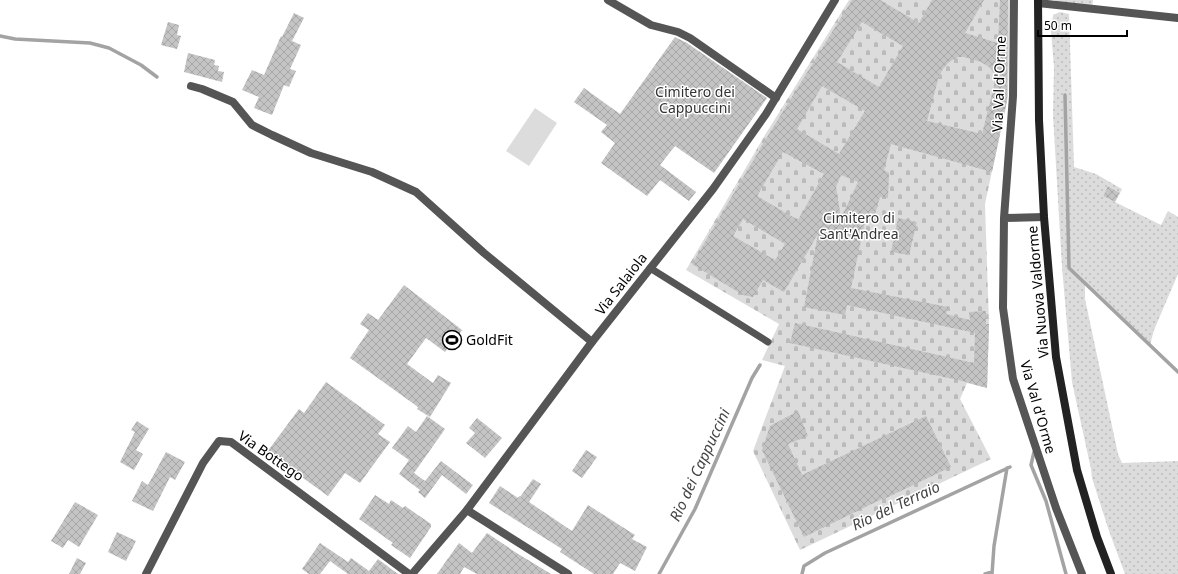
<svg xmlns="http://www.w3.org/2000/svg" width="1178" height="574" font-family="'Noto Sans',sans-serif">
<defs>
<pattern id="grass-dots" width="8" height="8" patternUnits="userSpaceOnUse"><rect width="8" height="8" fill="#dcdcdc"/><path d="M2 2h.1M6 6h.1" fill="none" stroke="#bbb" stroke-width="1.8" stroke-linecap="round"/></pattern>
<pattern id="cemetery-stones" width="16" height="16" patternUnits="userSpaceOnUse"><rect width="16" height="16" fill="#dcdcdc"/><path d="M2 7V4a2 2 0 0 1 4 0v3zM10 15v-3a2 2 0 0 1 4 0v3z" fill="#bbb"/></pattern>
<pattern id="building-cross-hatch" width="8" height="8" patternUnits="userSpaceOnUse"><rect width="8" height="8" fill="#c4c4c4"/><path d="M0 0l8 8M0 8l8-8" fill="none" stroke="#a7a7a7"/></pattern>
</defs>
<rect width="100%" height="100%" fill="#fff"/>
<path fill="url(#grass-dots)" d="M1055,0H1093L1092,9L1056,2Z
M1060,12L1069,14L1074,167L1096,174L1122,189L1120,193L1108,186L1103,196L1161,225L1168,211L1178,217V274L1154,330L1150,345L1085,283V299L1118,454L1122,463L1178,461V574H1125L1109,531L1092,478L1091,469L1072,382L1062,267L1053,115L1054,67L1051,31L1053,15Z"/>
<path fill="url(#cemetery-stones)" d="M849,0H1010L1008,96L985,204L989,324L987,388L967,383L960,399L991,459L800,550L753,451L785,366L762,360L779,324L686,270L765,135Z"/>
<path fill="#dcdcdc" d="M535,108L557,123L529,166L506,151Z"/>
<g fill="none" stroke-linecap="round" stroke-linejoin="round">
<path stroke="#a3a3a3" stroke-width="3.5" d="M0,36L15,39L90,43L109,48L141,65L157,77
M1065,95L1069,268L1178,372
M1034,452L1031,465L1046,501L1066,574
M659,574L695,509L752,378L760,365
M802,574L804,566L825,553L1010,467
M985,574L992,572
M992,574L994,546L1007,468"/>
</g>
<path fill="url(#building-cross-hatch)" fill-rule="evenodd" d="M852,0H880L919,23L932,0H984L965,33L998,43L1000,0H1008L1007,101L992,172L891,144L884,170L889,173L888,198L880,197L875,214L867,212L851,288L948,307L946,314L970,320L969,312L986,311V324H989L987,388L962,381L790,343L795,323L974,363L975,333L847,305L845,315L804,307L818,234L784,292L763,280L753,297L743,295L692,264L764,142ZM862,22L903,46L879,87L837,62ZM958,57H964L981,62L989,67L994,73L995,82L982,134L927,121L939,76L943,69L949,62ZM822,86L865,111L839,154L797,129ZM783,152L824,174L798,220L757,196ZM841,175L858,182L841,218L836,187ZM743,219L785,244L775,260L733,236Z
M294,13L304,18L292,41L301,45L290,69L296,71L289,87L284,85L272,115L254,108L259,97L242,90L252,70L264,75L281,36L282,37Z
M168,22L179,25L177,35L181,36L177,49L161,45Z
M675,37L687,43L767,98L714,173L675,146L660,165L696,192L689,201L660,180L647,196L601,163L615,143L601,132L607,125L574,102L584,88L620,114Z
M188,53L215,60L214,65L219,66L218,71L224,72L222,82L184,72Z
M1108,186L1120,193L1115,202L1103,196Z
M898,218L917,222L909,255L891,252Z
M404,285L462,330L445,352L426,338L407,364L433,383L438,375L451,383L430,417L417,409L418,407L350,358L369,330L360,324L368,313L378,320Z
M326,382L385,425L378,434L390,442L360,483L345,473L328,496L267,452L299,409L304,413Z
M798,411L808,436L788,444L802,475L926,416L951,467L882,500V499L804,537L762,450L770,426Z
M427,416L445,429L414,473L425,481L441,461L473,485L466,494L442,475L425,498L418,492L420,490L399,474L409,460L392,448L408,426L416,432Z
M477,418L502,438L485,458L466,443L475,433L469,428Z
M137,421L149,429L136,450L143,454L134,470L120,462L135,432L131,430Z
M586,450L597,457L582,478L572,471Z
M166,452L185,462L175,480L170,477L153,511L132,501L142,481L148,485Z
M533,479L541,484L529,502L572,531L588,505L635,535L632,539L647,547L635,571L620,563L613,574H594L560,552L562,549L489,503L500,486L518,498L519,496L520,497Z
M375,495L389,504L391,500L403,508L405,506L431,524V527L410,558L391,545L393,543L359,519Z
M75,502L98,515L79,547L68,540L63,548L51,541Z
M117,532L136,541L126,561L108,552Z
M487,533L515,552L551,574H477L464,567L460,574H437L459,543L472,553Z
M320,543L348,562L351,558L369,571L378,559L398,574H348L330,561L320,574H309L302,569Z
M77,558L86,563L80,574H69Z"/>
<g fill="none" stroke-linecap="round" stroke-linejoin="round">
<path stroke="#555" stroke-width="7" d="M650,268L768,342"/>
<path stroke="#555" stroke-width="8" d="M608,0L651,25L678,32L690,38L776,98
M1014,0L1013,96L1004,218L1003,308L1013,379L1056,508L1082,574
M1038,3L1178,18
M191,86L202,89L233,102L252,125L272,135L311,153L372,172L416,192L484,253L592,342
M1004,218L1044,217
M467,510L568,574
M146,574L203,463L219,441L231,442L409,574"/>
<path stroke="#555" stroke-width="8" d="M412,574L467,510L592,342L713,189L766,114L835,0"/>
<path stroke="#222" stroke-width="8" d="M1038,0L1039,120L1044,217L1056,357L1077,470L1097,537L1111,574"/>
</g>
<defs>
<g id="stadium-ring" transform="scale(1)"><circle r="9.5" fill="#fff" stroke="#000" stroke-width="1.5"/><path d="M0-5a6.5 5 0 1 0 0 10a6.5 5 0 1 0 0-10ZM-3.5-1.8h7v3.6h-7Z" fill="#000"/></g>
</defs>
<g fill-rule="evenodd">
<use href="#stadium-ring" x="452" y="340"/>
</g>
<g text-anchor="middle" stroke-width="3" stroke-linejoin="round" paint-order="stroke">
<g font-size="14" fill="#000" stroke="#fff">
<text transform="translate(999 84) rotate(-88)" y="5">Via Val d'Orme</text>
<text transform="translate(621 284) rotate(-52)" y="5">Via Salaiola</text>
<text transform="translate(1038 292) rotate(-95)" y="5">Via Nuova Valdorme</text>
<text transform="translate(1038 407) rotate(74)" y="5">Via Val d'Orme</text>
<text transform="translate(271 456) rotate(35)" y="5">Via Bottego</text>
</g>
<g font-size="14" fill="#333" stroke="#fff">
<text x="695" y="97">Cimitero dei<tspan x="695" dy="16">Cappuccini</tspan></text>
<text x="859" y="223">Cimitero di<tspan x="859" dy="16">Sant'Andrea</tspan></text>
</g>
<g font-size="14" fill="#000" stroke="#fff" text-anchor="start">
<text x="466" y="345">GoldFit</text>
</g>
<g font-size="15" font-style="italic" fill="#444" stroke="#fff">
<text transform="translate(700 465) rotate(-65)" y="5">Rio dei Cappuccini</text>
<text transform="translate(896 506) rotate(-25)" y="5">Rio del Terraio</text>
</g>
</g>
<path d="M1038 30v6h89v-6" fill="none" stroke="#000000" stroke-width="2"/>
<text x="1044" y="30" font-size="12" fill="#000000" stroke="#ffffff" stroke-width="3" paint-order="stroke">50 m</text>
</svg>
